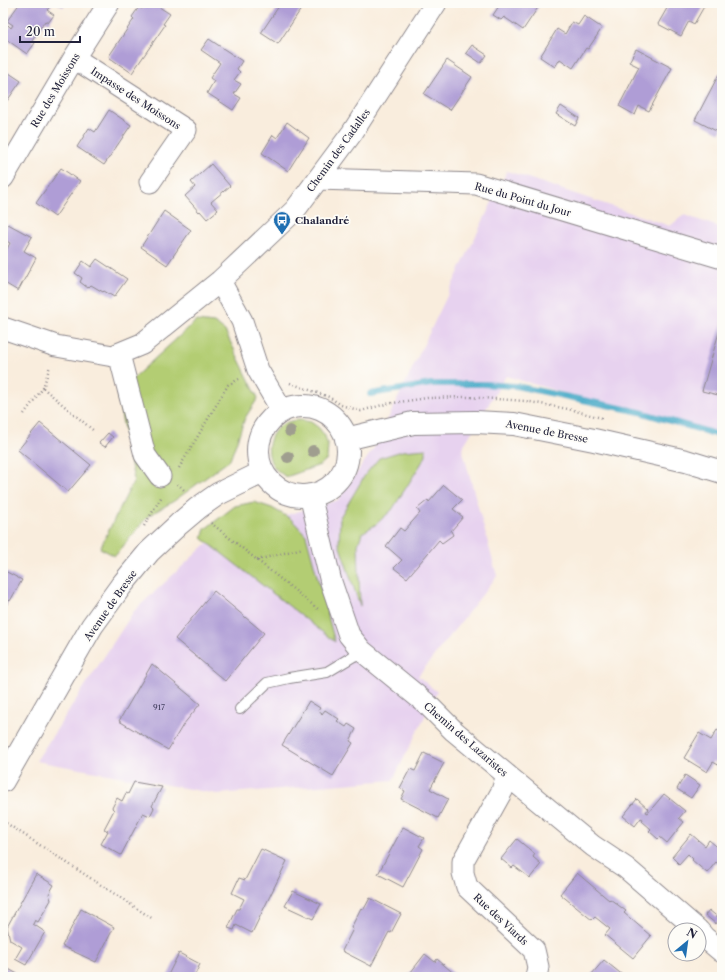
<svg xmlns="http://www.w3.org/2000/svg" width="725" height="980" font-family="'Libre Caslon Text',serif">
<rect width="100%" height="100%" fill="#fdfcf7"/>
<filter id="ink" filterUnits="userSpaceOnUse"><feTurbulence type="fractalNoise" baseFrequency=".025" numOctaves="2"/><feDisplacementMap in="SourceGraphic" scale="8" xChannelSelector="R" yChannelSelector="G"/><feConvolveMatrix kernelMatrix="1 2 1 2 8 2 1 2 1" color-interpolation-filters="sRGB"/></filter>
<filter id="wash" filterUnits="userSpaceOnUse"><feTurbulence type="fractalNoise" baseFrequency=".012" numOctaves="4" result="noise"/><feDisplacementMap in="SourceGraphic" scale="16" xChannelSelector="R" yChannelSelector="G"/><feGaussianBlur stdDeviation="0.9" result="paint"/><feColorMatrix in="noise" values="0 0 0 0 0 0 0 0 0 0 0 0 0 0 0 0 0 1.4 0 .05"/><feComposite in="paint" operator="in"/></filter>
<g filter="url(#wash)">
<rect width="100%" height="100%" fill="#f9eddd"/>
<path fill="#e7d2ef" d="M507,171L670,226L684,215L722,228V439L506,376L462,448L497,576L418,676L437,692L393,780L217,794L36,761L134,611L216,535L338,500L374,448Z"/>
<path fill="#b3cd73" stroke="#6a7857" d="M196,321L214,323L225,331L258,398L245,418L230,460L174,501L148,516L115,556L100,548L134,480L117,393Z
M301,420L311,422L319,428L325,436L328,446L327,459L320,465L286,477C282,474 277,471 274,467C264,454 268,432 283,424C289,421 295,420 301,420Z
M426,449V456L392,510L375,525L362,533L358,545L360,606L339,544L340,517L365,475L379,458L402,451Z
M254,502L272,508L291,519L306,535L335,642L202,538L205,529L235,506Z"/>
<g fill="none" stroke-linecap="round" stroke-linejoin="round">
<path stroke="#49aac8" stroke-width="6" d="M370,394L431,384H482L516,386L640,412L722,436"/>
</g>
<g id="blocks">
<path fill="#af9dd6" d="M20,3L23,4V3H53L47,10L54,15L48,23L45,21L32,41L35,43L27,54L3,37V33L8,25L11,28L13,25L7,21Z
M57,3H65L63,7Z
M146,3H153L170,14L163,24L165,25L132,73L110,58L109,56L134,19L132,17L139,7L142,9Z
M281,3H305L278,44L261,33Z
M501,3H534L539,6L523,30L504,17L501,20L493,15Z
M670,3H706L694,24L689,21L681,36L658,24Z
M584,16L602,28L588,49L586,48L573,68L560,59L555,67L540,57L557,29L565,34L572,22L578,25Z
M209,39L242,61L237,69L240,72L234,80L241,84L234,94L241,98L233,110L207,93L214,81L210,78L220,63L201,50Z
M472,45L487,55L481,63L466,53Z
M636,49L672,68L649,111L639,106L635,115L619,106L639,67L629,62Z
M447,60L472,77L450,110L424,94Z
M3,69L21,81L7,101L3,98Z
M719,74L722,75V128L720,133L695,120Z
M561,106L579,118L575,126L556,114Z
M109,110L131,125L104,165L77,147L89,128L95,132Z
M287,122L309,138L288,171L262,153L273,135L277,138Z
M211,164L230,186L211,202L218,210L207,219L200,211L199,212L185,196L195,187L191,182Z
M61,168L80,181L55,217L36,203Z
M164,211L191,230L167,265L141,247Z
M8,224L32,237L24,251L36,258L18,291L3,282V257L10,243L3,239V232Z
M97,259L127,279L114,297L104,291L103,292L91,285L88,288L80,282L82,278L75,273L83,261L91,267Z
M722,322V396L702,391Z
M40,423L91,465L68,492L18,450Z
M108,433L113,437L105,447L99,443Z
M444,485L462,500L453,509L463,517L451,531L453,535L442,543L439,540L407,578L394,568L402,560L386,546L400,528L404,531L420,513L417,509L428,500L429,502Z
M3,570L22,580L10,601L9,600L3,611Z
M214,591L264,633L225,681L175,639Z
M152,664L200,704L183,725L168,750L119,721Z
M309,701L320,708L318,711L322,714L325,710L339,719L337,721L346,727L348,724L356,729L350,741L353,743L333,776L282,745Z
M717,730L722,733V767L713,762L707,772L684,758L699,733L711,740Z
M424,753L444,763L430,789L448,799L438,818L401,799L405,791L400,788L410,769L415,771Z
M685,775L700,785L691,798L677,789Z
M134,782L162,787L152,806L154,808L150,816L143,813L121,855L101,844L108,831L104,829L114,810L112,808L117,798L122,801L126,793L128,794Z
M664,794L685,811L679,818L684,822L667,843L660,837L658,839L649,831L651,829L642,821L643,819L641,818L635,826L623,816L637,799L648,809L646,812L648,813Z
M403,827L424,838L419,846L423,849L403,887L378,874Z
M691,834L705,846L709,840L722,851V867L716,862L707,873L692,860L693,859L688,854L679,864L672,857Z
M517,839L535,854L533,857L541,864L530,878L514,866L512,868L501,859Z
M261,849L287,861L252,933L236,925L234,930L228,928L237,909H239L244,899L232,893L239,878L245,880Z
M577,873L609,900L610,899L626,911L624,913L651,936L633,958L605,935L610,929L595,917L592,920L560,894Z
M36,874L54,885L49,894L51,900L38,922L35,920L33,924L45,932L26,965L15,959L22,947L10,940L7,927Z
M293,891L321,904L313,919L285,906Z
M370,898L401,914L391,933L389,932L371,966L342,951L353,929L351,928L361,908L364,909Z
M81,909L114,927L96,962L62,946Z
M709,910L720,919L716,924L705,915Z
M179,953L200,964L194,977H167Z
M425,954L435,962L437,959L458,977H407Z
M604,960L625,977H594L591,975Z
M3,966L23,977H3Z"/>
</g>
</g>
<g filter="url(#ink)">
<use href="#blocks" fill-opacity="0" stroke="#8e888c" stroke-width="1"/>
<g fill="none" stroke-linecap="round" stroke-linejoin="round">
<g stroke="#8e888c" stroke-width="12">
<path id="lane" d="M240,709L267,683L289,678L327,672L362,651"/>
</g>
<g stroke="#8e888c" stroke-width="23">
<path id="street" d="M74,58L186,130L150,182
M3,178L74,58L109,3
M318,179L476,184L722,258
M220,281L242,321L258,370L282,411
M3,328L56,346L113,356L142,344L220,281L295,210L352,133L436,3
M119,354L145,455L160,476
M310,495L331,582L349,635L362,651L427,704L454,731L507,775L593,846L626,868L698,930
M507,775L502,791L463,861V873L467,887L534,950L538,967L536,977
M699,931L704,937L722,952"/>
</g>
<g stroke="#8e888c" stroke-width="24">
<path id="primary" d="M258 451a45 45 0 1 1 90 0a45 45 0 1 1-90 0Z
M346,439L413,423L475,422L514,424L594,440L686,461L722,472
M3,781L92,626L121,586L149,552L179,524L198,508L218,494L263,472"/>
</g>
<path stroke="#8e888c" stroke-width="2.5" stroke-dasharray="1 3" stroke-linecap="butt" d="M290,383L329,397L341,405L361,411L386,404L427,398L467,397L525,401L568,409L602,418
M43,388L94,431
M24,414L43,388L50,366
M179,468L228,385L239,379
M177,484L180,486L185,491
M211,523L318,609
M144,526L162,496
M257,560L303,548
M3,821L153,919"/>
<use href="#lane" stroke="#fff" stroke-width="10"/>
<use href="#street" stroke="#fff" stroke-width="21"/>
<use href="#primary" stroke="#fff" stroke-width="22"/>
</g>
<g fill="#9f9e8f">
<circle cx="290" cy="431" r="6"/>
<circle cx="313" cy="451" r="6"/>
<circle cx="288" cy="457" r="6"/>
</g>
</g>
<defs>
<g id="bus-pin" transform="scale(0.9)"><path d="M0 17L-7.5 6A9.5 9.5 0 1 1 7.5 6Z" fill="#1f6fb2" stroke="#fdfcf7"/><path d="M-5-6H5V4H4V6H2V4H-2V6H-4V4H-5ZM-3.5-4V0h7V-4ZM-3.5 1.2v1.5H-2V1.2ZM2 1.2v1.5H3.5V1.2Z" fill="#fff"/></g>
</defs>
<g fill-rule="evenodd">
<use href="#bus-pin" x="282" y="220"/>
</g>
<g text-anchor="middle" stroke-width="3.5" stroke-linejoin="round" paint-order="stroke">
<g font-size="8" fill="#454162">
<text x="159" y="710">917</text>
</g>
<g font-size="10" fill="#22223b" stroke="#fdfcf7">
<text transform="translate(55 90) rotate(-59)" y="4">Rue des Moissons</text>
<text transform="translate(136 98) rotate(33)" y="4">Impasse des Moissons</text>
<text transform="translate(338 150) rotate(-54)" y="4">Chemin des Cadalles</text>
<text transform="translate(523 199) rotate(16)" y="4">Rue du Point du Jour</text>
<text transform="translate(547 431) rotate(11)" y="4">Avenue de Bresse</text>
<text transform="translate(110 605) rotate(-55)" y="4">Avenue de Bresse</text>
<text transform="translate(466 739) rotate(41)" y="4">Chemin des Lazaristes</text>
<text transform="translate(501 919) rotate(43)" y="4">Rue des Viards</text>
</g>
<g font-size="10" font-weight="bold" fill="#22223b" stroke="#fdfcf7" text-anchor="start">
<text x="295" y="224">Chalandré</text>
</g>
</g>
<rect width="725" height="980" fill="none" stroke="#fdfcf7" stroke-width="16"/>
<g transform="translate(687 942) rotate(29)"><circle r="19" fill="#fdfcf7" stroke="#a5a5ac"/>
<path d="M0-3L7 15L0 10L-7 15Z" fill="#1f6fb2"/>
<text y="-6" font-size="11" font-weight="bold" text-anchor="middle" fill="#22223b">N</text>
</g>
<path d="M20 36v6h60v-6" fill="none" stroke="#22223b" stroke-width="2"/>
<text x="26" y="36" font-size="12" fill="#22223b" stroke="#fdfcf7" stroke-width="3" paint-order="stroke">20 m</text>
</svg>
